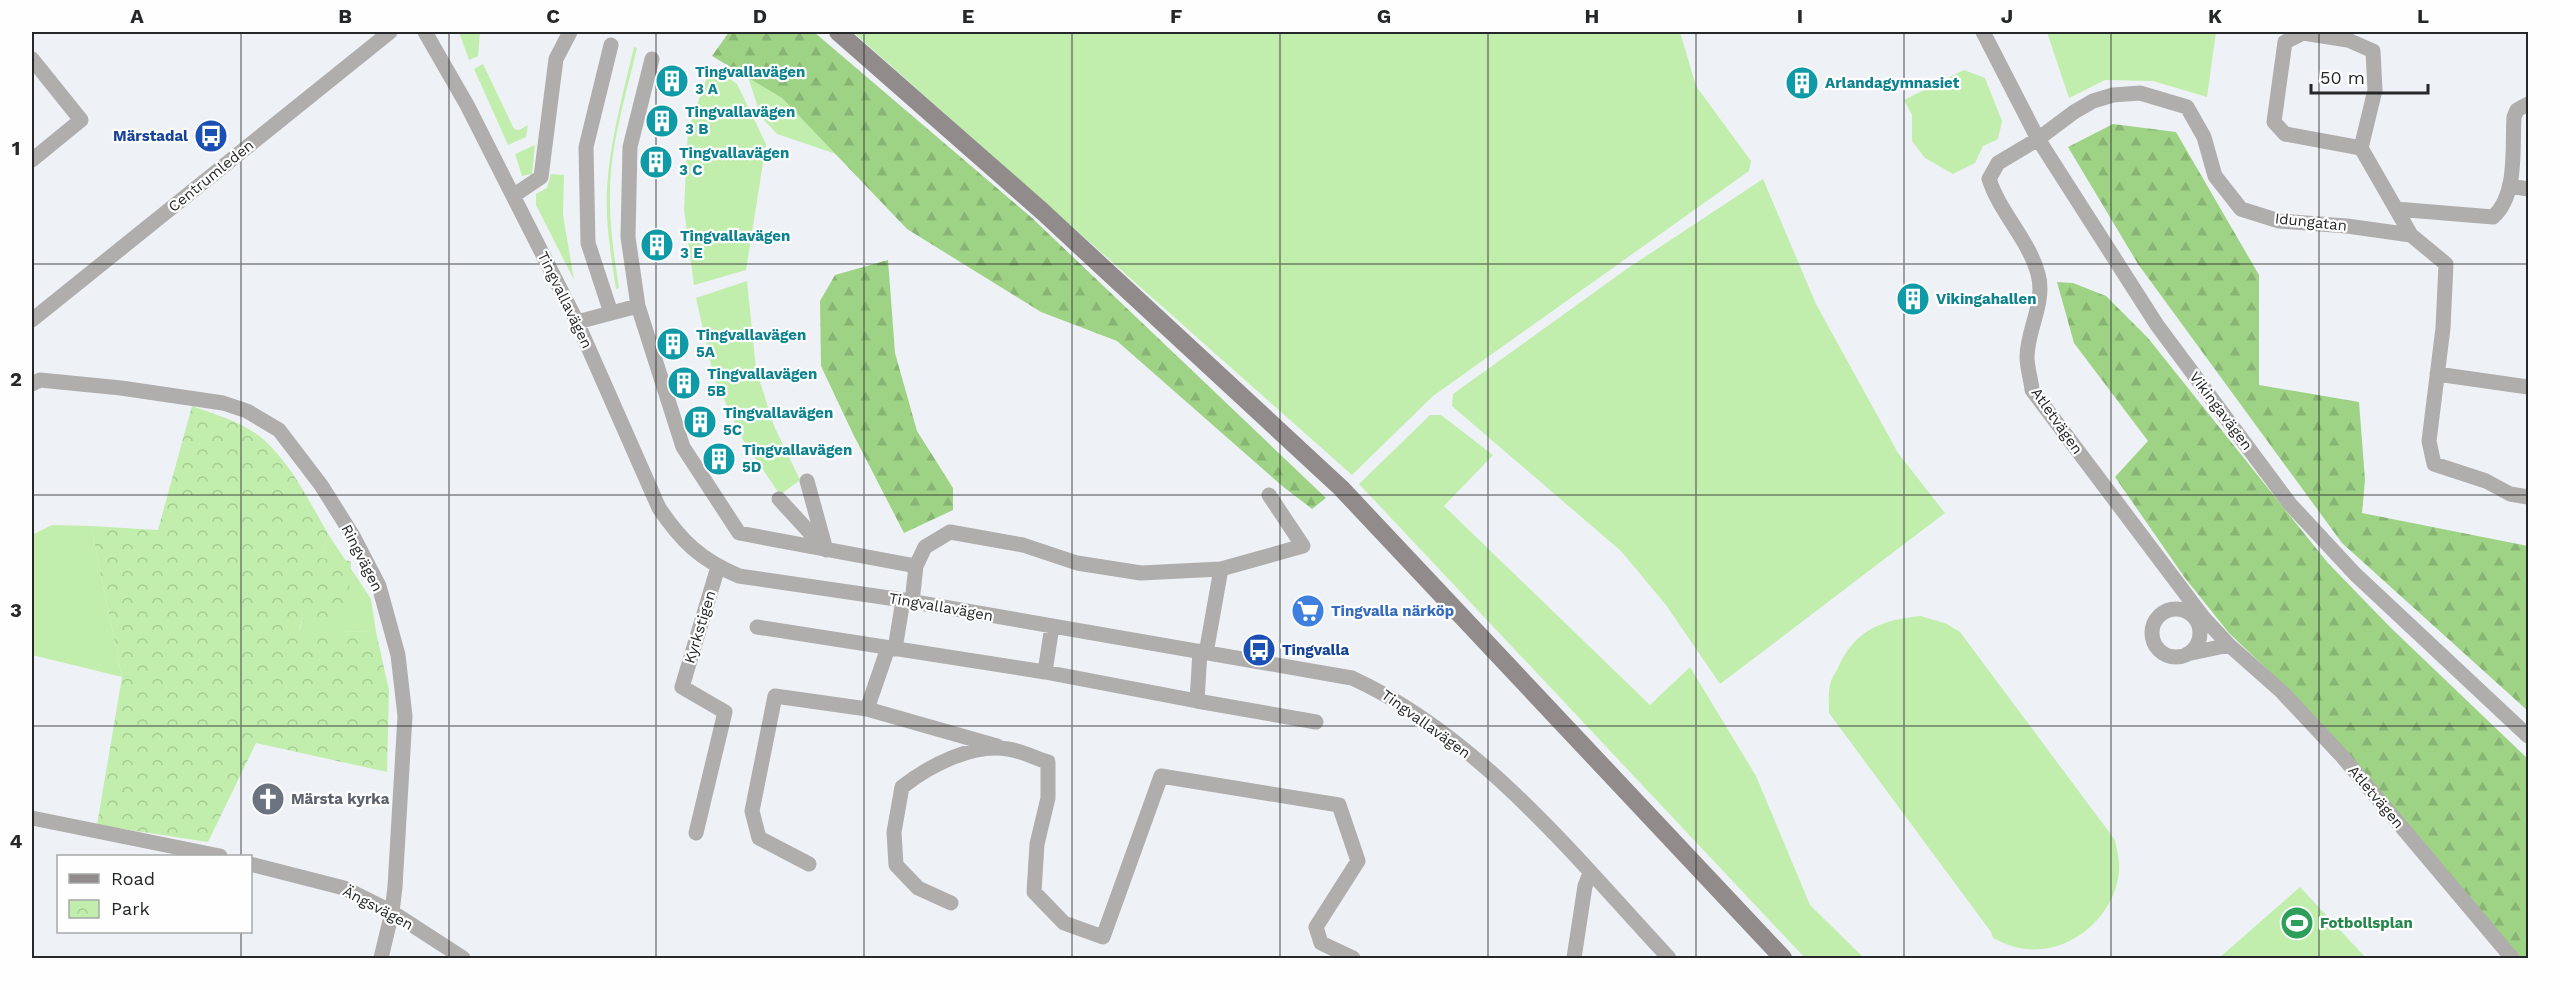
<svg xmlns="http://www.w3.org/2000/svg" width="2560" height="990" font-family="'Work Sans',sans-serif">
<defs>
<pattern id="forest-firs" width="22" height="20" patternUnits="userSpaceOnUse" patternTransform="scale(1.5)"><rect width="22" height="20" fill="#9ed385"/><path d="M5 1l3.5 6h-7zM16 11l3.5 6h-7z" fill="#88b573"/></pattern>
<pattern id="park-crowns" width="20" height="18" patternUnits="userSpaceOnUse" patternTransform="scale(1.5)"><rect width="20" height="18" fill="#c1eeac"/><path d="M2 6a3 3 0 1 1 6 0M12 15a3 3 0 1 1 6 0" fill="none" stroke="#a6cc94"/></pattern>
</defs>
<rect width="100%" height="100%" fill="#eef2f6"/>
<path fill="#c1eeac" d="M459,32H480L478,56L469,60Z
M853,32H1680L1696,86L1751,161L1749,171L1433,396L1352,475Z
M2047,32H2216L2207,97L2153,81L2105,80L2069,98Z
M634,47L637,48C626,95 611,142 610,190C609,223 614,255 619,288L616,289C611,255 605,222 607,188C610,140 623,94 634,47Z
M483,64L514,129L519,130L528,125L526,137L508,145L474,69Z
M1964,70L1985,78L2002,121L1998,139L1983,146L1975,163L1953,174L1925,158L1912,141V115L1904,100Z
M725,75L737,84L766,144L746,270L694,285L684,209L688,130L707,77Z
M748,77L782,98L836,154L777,134L761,117Z
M535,145L532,174L522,176L515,154Z
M551,174L564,175L563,215L574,280L536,205V194L547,188Z
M1763,179L1816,304L1898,453L1945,513L1720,684L1666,605L1621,551L1452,406L1453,394L1628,268Z
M747,281L756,369L774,426L800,480L780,495L743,440L714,378L696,298Z
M1430,415H1441L1493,455L1444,506L1650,705L1690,667L1756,776L1810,905L1864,958H1805L1359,484Z
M52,525L91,526L122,677L32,655V535Z
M328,534L371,599L376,632L299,631Z
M1921,616L1947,624L1960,632L2115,840C2117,850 2120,862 2119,872C2114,921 2063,960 2015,947C2007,945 2000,941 1993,938L1991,932L1829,713C1829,704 1828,694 1830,685C1831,679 1835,673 1838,668C1855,629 1882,620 1921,616Z
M2300,887L2366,958H2219Z"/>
<path fill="url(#forest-firs)" d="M729,32H814L1031,217L1326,498L1312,509L1281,485L1117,341L1041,312L907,229L782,98L712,56Z
M2113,124L2176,132L2259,275V385L2359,402L2365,480L2362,513L2528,546V711L2342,543L2138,264L2068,147Z
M888,260L895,353L917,431L953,488V510L904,533L853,434L821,366L820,301L835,275Z
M2057,282L2073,283L2106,296L2148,338L2327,562L2390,627L2528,759V958H2520L2493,930L2273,675L2229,633L2185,578L2115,477L2148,441L2074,343Z"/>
<path fill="url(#park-crowns)" d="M192,406C216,415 243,422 263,439C292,465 309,501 328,534L321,558L351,561L347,620L303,617L299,630L376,632L389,690L387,772L256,743L208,842L97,825L122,677L91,526L158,530Z"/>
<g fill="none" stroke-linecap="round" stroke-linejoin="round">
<path stroke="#b0adad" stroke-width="15" d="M425,32L467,105L577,322L659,508C682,542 701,560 739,576L903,600L1352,678C1479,736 1576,858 1669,958
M1983,32L2038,139L2157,325L2290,504L2355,574L2528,736
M611,45L586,147L588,243L611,313
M32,59L81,120L32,160
M652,59L630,147L628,237L638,306L683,447L739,533L916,566
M2361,148L2285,134L2274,122L2285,42L2303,33L2348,40L2373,51L2375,90L2361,148L2411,235L2446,264L2443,328L2429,441L2434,464L2486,481L2510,494L2528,497
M2510,186L2528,189
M513,196L541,177L556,59L570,32
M2396,209L2493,217C2518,195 2512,147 2514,117L2517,110L2528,104
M2411,235L2347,226L2279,221L2241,209L2215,176L2204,137L2187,107L2140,93L2113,95L2093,101L2074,112L2038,139L1998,163L1989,179C2000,213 2029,240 2038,274C2046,302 2027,330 2027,357C2027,368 2031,379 2032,390L2203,617L2229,645L2282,692L2341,755L2512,958
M32,320L390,32
M577,322L638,306
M2437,374L2528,387
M32,384L40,380L121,388L223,403L247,411L279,430L321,485L353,536L379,586L398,655L405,716L395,887L392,912L381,958
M807,481L826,550
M779,499L824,548
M1221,569L1303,546L1269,495
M912,602L916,566L925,547L950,532L1023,545L1077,563L1141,573L1221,569L1206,653
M2152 633a24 24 0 1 1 48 0a24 24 0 1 1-48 0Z
M757,627L1045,672L1197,701
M895,649L903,600
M1200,651L1197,701L1316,722
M2187,654L2229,645
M1045,672L1052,626
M867,709L997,746
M32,818L220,856
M696,833L725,712L682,687L718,567
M250,864L344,888L392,912L463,958
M809,864L759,838L752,811L775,696L867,709L888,648
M951,903L918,888L896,865L894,832L902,787C929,766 972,743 1008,749C1022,751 1035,758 1048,762V798L1037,844L1034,892L1064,923L1103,937L1161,776L1339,805L1358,861L1316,927L1321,943L1353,958
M1574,958L1585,886L1590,873"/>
<path stroke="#918c8b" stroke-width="18" d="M838,32L1043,212L1341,488L1783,958"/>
</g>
<path fill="none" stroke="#252728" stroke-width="1.5" stroke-opacity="0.55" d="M241,32V856M449,32V958M656,32V958M864,32V958M1072,32V958M1280,32V958M1488,32V958M1696,32V958M1904,32V958M2111,32V958M2319,32V958M32,264H2528M32,495H2528M32,726H2528M241,932V958"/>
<defs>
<g id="building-disc" transform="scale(1.725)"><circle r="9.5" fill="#0f9aa8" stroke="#fefefe"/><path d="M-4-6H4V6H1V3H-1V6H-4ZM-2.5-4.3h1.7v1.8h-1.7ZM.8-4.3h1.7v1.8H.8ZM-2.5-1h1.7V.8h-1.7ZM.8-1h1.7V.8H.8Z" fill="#fff"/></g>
<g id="bus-disc" transform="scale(1.725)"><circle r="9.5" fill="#1a4fb4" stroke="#fefefe"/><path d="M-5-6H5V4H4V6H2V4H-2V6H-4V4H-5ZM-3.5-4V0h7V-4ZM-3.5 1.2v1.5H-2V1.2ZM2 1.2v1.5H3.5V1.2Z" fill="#fff"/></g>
<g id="supermarket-disc" transform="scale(1.725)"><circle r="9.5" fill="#3f7fe0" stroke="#fefefe"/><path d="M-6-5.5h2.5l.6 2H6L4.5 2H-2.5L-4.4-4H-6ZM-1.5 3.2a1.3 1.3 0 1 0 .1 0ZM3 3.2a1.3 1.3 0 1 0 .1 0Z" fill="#fff"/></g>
<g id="church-disc" transform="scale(1.725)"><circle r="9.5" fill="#6b7280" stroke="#fefefe"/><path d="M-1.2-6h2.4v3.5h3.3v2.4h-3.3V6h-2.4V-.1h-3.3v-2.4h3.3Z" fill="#fff"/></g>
<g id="stadium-disc" transform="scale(1.725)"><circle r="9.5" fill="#2e9e5b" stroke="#fefefe"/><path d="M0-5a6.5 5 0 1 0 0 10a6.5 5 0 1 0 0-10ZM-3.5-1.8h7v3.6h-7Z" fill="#fff"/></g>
</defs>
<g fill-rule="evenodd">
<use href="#building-disc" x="672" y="81"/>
<use href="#building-disc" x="1802" y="83"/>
<use href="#building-disc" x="662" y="121"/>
<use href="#bus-disc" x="211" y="136"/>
<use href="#building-disc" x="656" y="162"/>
<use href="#building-disc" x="657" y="245"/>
<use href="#building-disc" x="1913" y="299"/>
<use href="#building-disc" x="673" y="344"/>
<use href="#building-disc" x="684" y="383"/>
<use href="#building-disc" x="700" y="422"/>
<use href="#building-disc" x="719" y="459"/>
<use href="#supermarket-disc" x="1308" y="611"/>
<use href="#bus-disc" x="1259" y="650"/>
<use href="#church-disc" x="268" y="799"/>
<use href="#stadium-disc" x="2297" y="923"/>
</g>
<g text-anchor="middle" stroke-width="4.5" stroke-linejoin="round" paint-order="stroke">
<g font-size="15" font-weight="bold" fill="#0d838f" stroke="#fefefe" text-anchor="start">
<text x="695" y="77">Tingvallavägen<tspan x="695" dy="17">3 A</tspan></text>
<text x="1825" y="88">Arlandagymnasiet</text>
<text x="685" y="117">Tingvallavägen<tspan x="685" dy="17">3 B</tspan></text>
<text x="679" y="158">Tingvallavägen<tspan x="679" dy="17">3 C</tspan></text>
<text x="680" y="241">Tingvallavägen<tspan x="680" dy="17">3 E</tspan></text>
<text x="1936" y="304">Vikingahallen</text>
<text x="696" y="340">Tingvallavägen<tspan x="696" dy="17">5A</tspan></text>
<text x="707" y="379">Tingvallavägen<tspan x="707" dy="17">5B</tspan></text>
<text x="723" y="418">Tingvallavägen<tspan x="723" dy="17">5C</tspan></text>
<text x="742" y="455">Tingvallavägen<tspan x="742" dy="17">5D</tspan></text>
</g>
<g font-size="15" font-weight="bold" fill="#164399" stroke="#fefefe" text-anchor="end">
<text x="188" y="141">Märstadal</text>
<text x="1282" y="655" text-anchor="start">Tingvalla</text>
</g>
<g font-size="15" fill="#252728" stroke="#fefefe">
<text transform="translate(211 176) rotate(-39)" y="5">Centrumleden</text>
<text transform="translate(2311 222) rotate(6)" y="5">Idungatan</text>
<text transform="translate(565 300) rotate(64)" y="5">Tingvallavägen</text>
<text transform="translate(2221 411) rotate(53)" y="5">Vikingavägen</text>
<text transform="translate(2057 421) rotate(55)" y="5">Atletvägen</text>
<text transform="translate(362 558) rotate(63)" y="5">Ringvägen</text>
<text transform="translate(941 607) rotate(10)" y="5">Tingvallavägen</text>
<text transform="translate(700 627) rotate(-73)" y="5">Kyrkstigen</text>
<text transform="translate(1426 724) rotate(36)" y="5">Tingvallavägen</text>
<text transform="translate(2376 797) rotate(50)" y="5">Atletvägen</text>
<text transform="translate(378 908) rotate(28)" y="5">Ängsvägen</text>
</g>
<g font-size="15" font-weight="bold" fill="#366cbe" stroke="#fefefe" text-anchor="start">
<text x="1331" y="616">Tingvalla närköp</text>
</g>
<g font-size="15" font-weight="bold" fill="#5b616d" stroke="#fefefe" text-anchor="start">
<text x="291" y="804">Märsta kyrka</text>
</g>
<g font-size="15" font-weight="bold" fill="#27864d" stroke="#fefefe" text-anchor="start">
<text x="2320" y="928">Fotbollsplan</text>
</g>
</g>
<rect width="2560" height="990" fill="none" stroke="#fefefe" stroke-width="66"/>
<rect x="57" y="855" width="195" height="78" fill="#fefefe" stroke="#a7a8a8" stroke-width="1.5"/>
<rect x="69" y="874" width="30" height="9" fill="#918c8b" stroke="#a7a8a8" stroke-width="1.5"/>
<text x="111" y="885" font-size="18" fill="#252728">Road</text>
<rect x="69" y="900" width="30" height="18" fill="url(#park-crowns)" stroke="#a7a8a8" stroke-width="1.5"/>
<text x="111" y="915" font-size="18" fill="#252728">Park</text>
<path d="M2311 84v9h117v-9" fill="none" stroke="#252728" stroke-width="3"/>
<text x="2320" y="84" font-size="18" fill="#252728" stroke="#fefefe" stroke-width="4.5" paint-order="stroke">50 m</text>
<rect x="33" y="33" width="2494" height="924" fill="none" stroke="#252728" stroke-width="2"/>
<g font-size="20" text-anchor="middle" font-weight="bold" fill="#252728">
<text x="137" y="23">A</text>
<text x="345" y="23">B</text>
<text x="553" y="23">C</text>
<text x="760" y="23">D</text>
<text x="968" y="23">E</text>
<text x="1176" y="23">F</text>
<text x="1384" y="23">G</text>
<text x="1592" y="23">H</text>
<text x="1800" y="23">I</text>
<text x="2007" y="23">J</text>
<text x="2215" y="23">K</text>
<text x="2423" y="23">L</text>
<text x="16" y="155">1</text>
<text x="16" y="386">2</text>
<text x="16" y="617">3</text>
<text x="16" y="848">4</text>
</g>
</svg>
